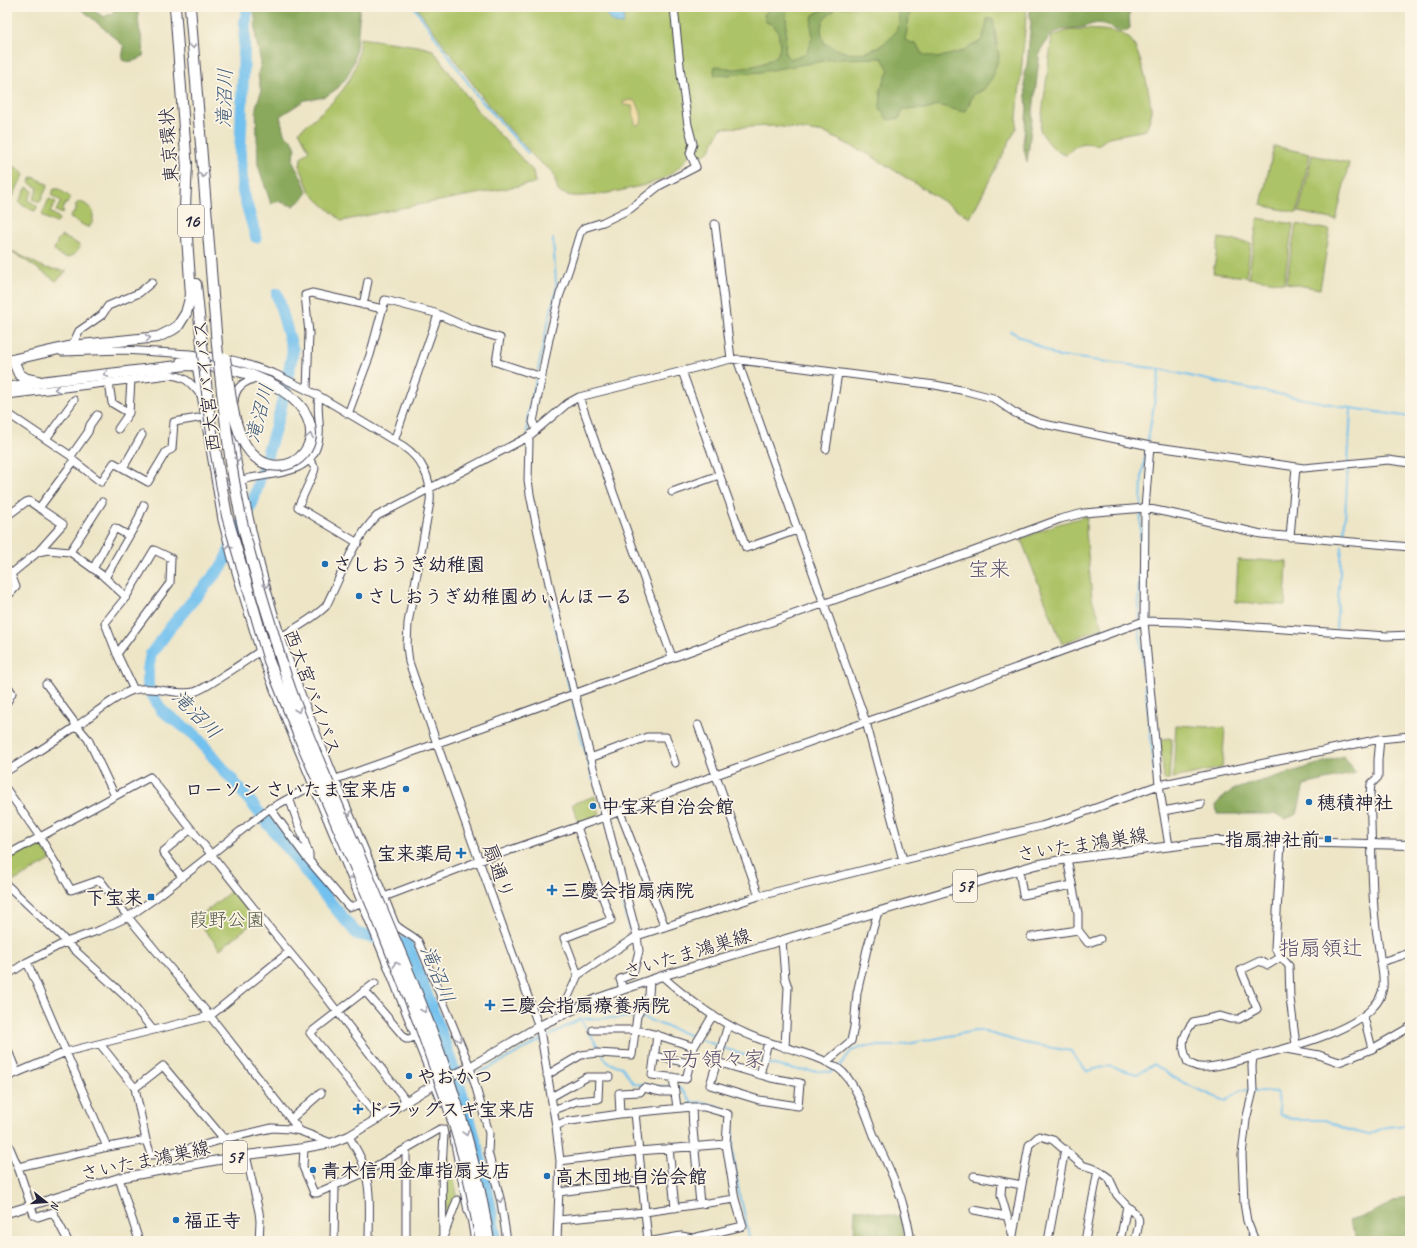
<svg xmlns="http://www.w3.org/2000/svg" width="1417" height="1248" font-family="Caveat,'Klee One',sans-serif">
<rect width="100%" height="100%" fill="#fcf5e5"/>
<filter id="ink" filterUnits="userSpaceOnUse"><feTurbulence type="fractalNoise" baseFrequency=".025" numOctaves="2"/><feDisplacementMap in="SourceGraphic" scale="8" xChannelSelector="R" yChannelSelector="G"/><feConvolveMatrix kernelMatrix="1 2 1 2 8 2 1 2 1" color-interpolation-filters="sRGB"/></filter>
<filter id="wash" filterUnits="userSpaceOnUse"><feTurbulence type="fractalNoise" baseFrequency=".012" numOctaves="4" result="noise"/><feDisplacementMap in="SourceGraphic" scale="16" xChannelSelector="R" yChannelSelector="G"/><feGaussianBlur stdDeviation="0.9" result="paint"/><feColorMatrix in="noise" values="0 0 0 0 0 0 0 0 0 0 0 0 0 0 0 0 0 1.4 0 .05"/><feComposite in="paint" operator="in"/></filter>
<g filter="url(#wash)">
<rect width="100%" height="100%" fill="#ede5c6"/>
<path fill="#adc367" stroke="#687251" d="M416,7H1027L1016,129L970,218L870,155L825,133L775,126L721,128L710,150L697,160L690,153C684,164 677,170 666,177C651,186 591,198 573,196C568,196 563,193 558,191L553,172L536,159L489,106Z
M1083,29C1095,30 1121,29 1130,39C1139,48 1151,95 1151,109C1151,116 1149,123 1146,130L1109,137L1098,145C1081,142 1079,142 1066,155C1054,152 1047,141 1040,130L1052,36L1066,31Z
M360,38L418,46L433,50L477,110L533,171L535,183L401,208L342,221L320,202L310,192L300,167L301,158L309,150L299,131C322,112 350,91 357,60C359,53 359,45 360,38Z
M1274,146L1310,154L1297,213L1261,205Z
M1312,155L1349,163L1336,220L1299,212Z
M7,162L22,171L24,175L13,196L10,198H7Z
M32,177L36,178L48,185L40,202L33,199L38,188L29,183Z
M27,187L33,191L28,200L37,206L36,210L34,211L22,205L19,202Z
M54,189H59L70,197L67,204L66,203L62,210L64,211L62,214L56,211L61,201L51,195Z
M49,199L56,202L50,212L59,218L58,222L56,223L44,217L42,214Z
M78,202C85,202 89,207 93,211V221L89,228L70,218L71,215L74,213L77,207L75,206Z
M1258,218L1293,224L1284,283L1248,278Z
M1296,224L1330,230L1320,289L1286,283Z
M62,236L78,244L80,247C74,259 63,261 54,250L58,239Z
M1219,238L1251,243L1246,277L1213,273Z
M10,250L45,268L67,271L56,281Z
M1087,516L1086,531L1092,599L1103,627L1062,644L1021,539L1055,525Z
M1238,560L1257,561V560L1287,562L1285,605L1236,602Z
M1176,725L1225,728L1222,768L1173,778Z
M1172,738L1169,779L1164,780L1160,739Z
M595,796L600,815L579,823L572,804Z
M39,841L51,860L9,884L7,882V858Z
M235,888L259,918L220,949L196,919Z
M445,1151L449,1159L457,1194L448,1216L446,1215Z"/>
<path fill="#8aa95c" stroke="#56664c" d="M79,7H88L104,17L113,13L114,7H136C139,13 138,20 139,27C141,38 145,44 143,56C137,61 129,63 122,60L124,46Z
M253,7H360L358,33L354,61L347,77L338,88L325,97L305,100L280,116L284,134L293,141L296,149C289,164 296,166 302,179C304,183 305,187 307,191L304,198L293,206L277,201L271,204L258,165L256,107L261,92L258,74L261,63L256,38L255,16Z
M772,7H787L785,54L790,59L807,53L809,45L813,37L811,26L813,15L820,11L822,7H837C833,14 828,13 825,18C819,27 821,35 825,44C832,47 840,51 848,53C866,57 896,42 899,22C899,18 897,12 896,7H911L905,40L917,45L922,54L937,58L960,52L981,41L986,28L987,19H993L999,57L992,78L983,90L973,95L966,111H960L938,105L929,109H903L900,118L888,120L881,111L880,105L881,98L880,90L889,70L882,58L834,59L760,72L715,76L714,70L715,66C721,66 727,69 733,69C744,69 767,64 775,57C781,53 780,43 779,37C778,28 774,25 766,22L764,14Z
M1031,7H1096L1125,11L1129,12L1130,28C1120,37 1113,26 1102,24C1096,22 1090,25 1084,27C1075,29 1063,28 1054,33C1048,37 1044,45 1040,51L1027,163L1023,144L1027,109L1024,74L1027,65L1031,22L1029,16Z
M1344,756L1356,773L1304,785L1297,814L1286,819L1274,814H1217L1216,804L1232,790Z
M1410,1197V1235H1409L1379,1241L1356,1236L1349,1220L1369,1214L1402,1198Z
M855,1208L901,1217L905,1241H854Z"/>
<path fill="#eeda9e" stroke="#887e6c" d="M631,100L636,102C640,109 643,116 641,123L637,125L635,123L632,106L624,105L623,102Z"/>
<path fill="#73c1ee" stroke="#4a7294" d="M603,7H622L624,18L623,24C612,26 607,16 603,7Z"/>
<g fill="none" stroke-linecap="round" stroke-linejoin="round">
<path stroke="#73c1ee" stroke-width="2" d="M414,7L478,97L528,153
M1010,331L1059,357H1070L1160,369L1216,382L1351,408L1410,417
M538,370L546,331L556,291V282L553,239
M1351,408L1344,537L1397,542
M527,432L528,415L536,380
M1141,506L1142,475L1160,369
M550,604L570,691
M1139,620L1138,608L1141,510
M1139,624L1155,779
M1336,629L1342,546
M573,703L579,729L593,781
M608,838L629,931
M639,1018H644L697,1038
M580,1019L635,1017
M701,1040L720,1046
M724,1048L761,1061
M603,1055L608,1063L622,1067L634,1084L680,1088L692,1102C709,1102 719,1106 733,1114V1154L740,1199L742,1203L750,1241
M765,1062C787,1070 809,1071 831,1072L835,1069
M838,1067L843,1062L851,1051L866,1046H897L975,1031H982L1024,1043L1071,1051L1078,1062L1087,1071L1108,1066L1137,1074L1154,1064C1174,1080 1202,1092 1226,1101L1241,1090L1277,1092C1280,1100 1277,1108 1280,1115L1301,1120H1325L1348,1130L1369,1135C1382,1126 1394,1126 1410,1125
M459,1084L580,1019L601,1051"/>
<path stroke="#73c1ee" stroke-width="12" d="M248,7L245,23L240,155L243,192L256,237
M277,294L293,351L280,412L253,501L222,566L173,624L151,654L148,670V687L161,710L195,735L258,811L326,897L357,934L404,943L409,948C446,1044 482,1138 496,1241"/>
</g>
</g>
<g filter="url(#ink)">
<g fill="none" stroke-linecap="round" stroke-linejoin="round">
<g stroke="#403f50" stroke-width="9">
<path id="minor" d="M715,224L731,359
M363,305L368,281
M72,346L79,331L102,315L108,306L139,293L152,282
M62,352L123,350L190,354L228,359L240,362L275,374L319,396L403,446C422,459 432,479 430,502L408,623L407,646L409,662L437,744L540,1030L556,1126L560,1161L557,1241
M737,359L866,722L903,860
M180,361L204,359
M196,365L222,520L233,562L260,652L279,703L380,947L442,1103
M682,371L746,548L797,530
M109,383L112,403L129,413
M307,390L309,333L305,295L312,293L383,309
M7,395L169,375C185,376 190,382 200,394
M579,397L672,657
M234,402C235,386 244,382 258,377
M7,413L71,456L74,461L39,508L63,524L38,552
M348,414L370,355L385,300L435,313L473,330L500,338L496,362L542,377
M234,422C233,457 244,492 251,526C263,579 278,632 297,683C327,764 363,843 395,924C401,931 411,934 418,941L470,1067L489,1133L488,1152L501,1202L507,1241
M118,429L129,413L131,380
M536,430L533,422L549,339L559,297L569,269L580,233L584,228L603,222L630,209L659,186L696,167L690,153L693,144L688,125L681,75L674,7
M528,437L529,441L528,480L530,494C560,643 598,790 637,936L639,951L633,974L620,979L623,989
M46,439L74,400
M394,441L438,315
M1150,446L1145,508L1144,621L1159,785L1169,846
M826,449L838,373
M71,456L88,432L90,425L97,415
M309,459L315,468L314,472L298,507L358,543
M74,461L101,482L114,463L148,482L166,452L172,449L174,422L204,417
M123,468L142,435
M217,487C228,484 239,481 250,478C276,473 311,474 318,442C322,427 316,411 319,396
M672,492L719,475
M7,516L26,502L29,501L39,508
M1290,537L1296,467
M70,552L102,502
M7,569L11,574L16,587L7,597
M93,569L115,528L129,536
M11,574L38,552L48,550L70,552L102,575L126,597L105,623L117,654L134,690
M105,578L137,522L144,505
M117,654L170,583L171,558L154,550L126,597
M46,684L77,726L88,739L115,796
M7,685L12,693L7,702
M698,725L759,896
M590,758L647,737H666L675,763
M7,771C31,756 55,741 78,725C92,716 119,693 134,690C153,685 177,696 194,692C204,689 213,682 221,677C242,664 261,650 281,637C297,627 313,619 326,606C341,576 353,540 377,516L528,437L568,403L579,397L731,359L935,385L966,391L993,398L1015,413L1039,423L1150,446L1304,468L1388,460L1410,463
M7,790L40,837L71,890L100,880L128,917L210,1016L300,1131L331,1143
M289,798L309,854V859
M270,808L306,857L349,907L362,903
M1163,811L1201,804
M620,812L665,927
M577,827L611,920L564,938L578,975
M1281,842L1275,948L1281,957L1289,966L1290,998L1296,1045
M7,855L150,777L267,925L320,989L407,1102
M1067,859L1078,913V930L1088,943L1100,939
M1019,870L1023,895L1072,885
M182,877L163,852L191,829
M7,885L61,936L66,942L127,998L153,1030
M384,897L479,861L605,817L716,775L917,704L1144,621L1182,622L1387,636L1410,635
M1031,937L1078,930
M782,940L785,978L788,987L785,1048
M27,962L107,1147
M1381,962L1410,953
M7,975L27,962L66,942L100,930L128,917L157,897L266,811L302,791L489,725L740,633L971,552L1060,519L1084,513L1145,508L1189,517L1261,534L1410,547
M662,976C690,1001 723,1026 759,1039C781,1047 820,1055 839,1069C856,1081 867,1118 875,1138C885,1160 897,1182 903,1205C907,1217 909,1229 911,1241
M375,983L310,1033L379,1119
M364,990L406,1039H409L416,1036
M554,1007L567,999L578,975L637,936L759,896L1041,826L1068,818L1159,785L1380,739L1410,736
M1364,1017L1372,1049
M593,1030H636L657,1035L694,1047
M657,1035L652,1075L686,1079L694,1047L713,1015
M100,1044L135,1088L146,1140L151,1155L165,1154L197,1147L224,1139L272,1128L290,1129L300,1131
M7,1048L17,1073
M1286,1049L1319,1055L1339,1062L1372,1049L1410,1027
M654,1056L689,1063
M1253,1057C1239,1060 1213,1069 1200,1067C1196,1067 1192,1064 1188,1063C1181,1045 1181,1038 1193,1022L1220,1016L1230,1019H1239L1257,1009L1241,970L1260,961L1268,965L1281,957
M717,1062L771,1078L800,1083L798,1106L759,1100L710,1085L728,1025
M826,1062L851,1041L854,1027L857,993L867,949L878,912
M547,1075L581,1055L597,1053L632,1055L637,1016L649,995L650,980
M760,1075L768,1042
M7,1077L66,1052L210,1016L289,952
M673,1077L677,1108
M135,1088L163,1066L224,1139
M551,1097L587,1077H609
M692,1107L693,1129L700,1204
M553,1110L577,1101L598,1099L599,1077
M635,1113L648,1241
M620,1114L619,1093L640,1092L644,1088L661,1092H675
M291,1119L321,1093
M556,1126L564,1122L620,1114L692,1107H704L728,1114L726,1144L735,1199L743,1226L693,1238L681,1236L653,1241
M453,1134L468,1211L471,1218L475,1241
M349,1136C354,1146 360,1154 363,1164C372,1189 369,1215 369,1241
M7,1141L18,1167L34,1215L38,1217L53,1212L68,1241
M304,1148L303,1167L314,1193H317L366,1172L440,1129H443L444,1134L442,1167L443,1241
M669,1148L675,1208
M246,1155L259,1212L260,1221L259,1241
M560,1161L639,1151L726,1144
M18,1167L103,1148L146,1140
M974,1176L1022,1185
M119,1178L139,1241
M1002,1181L1001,1195L1012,1233
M559,1192L642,1181
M1127,1206C1144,1219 1139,1222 1135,1241
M974,1210L1006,1216
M558,1220L645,1212L735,1199
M444,1235L457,1200
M334,1241L335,1186
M406,1241V1150
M1012,1241L1029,1145L1039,1136L1053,1140L1082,1165L1098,1170L1109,1178L1117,1195L1127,1206L1120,1241
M1048,1241L1065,1149
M1085,1241L1098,1170
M1255,1241L1247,1221L1244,1203L1242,1155L1246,1120L1253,1091L1252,1066L1253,1057C1285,1049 1353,1032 1374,1006C1379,1001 1382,994 1383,987C1384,977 1382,967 1380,957C1378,941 1375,925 1374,909C1371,871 1372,832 1370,794L1371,784L1378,777V760L1380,739"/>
</g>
<g stroke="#403f50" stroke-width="10">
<path id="major" d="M7,1213L119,1178L246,1155L304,1148L331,1143L349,1136L435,1084L470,1067L539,1026L596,999L662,976L1035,865L1067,859L1213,841H1242L1410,845"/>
</g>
<g stroke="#403f50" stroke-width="12">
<path id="highway" d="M175,7L187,169
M190,7L217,345
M196,284L202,345
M13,360L19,374L27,379L38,381
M7,361L72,346L158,337L172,330L178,326L186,313L191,295L185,208L187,162
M7,388L48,381L187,365L222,367L249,374L268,382"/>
</g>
<use href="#minor" stroke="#fff" stroke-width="7"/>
<use href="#major" stroke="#fff" stroke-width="8"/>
<use href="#highway" stroke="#fff" stroke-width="10"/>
<g stroke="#403f50" stroke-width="12" stroke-linecap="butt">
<path id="highway-bridge" d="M202,345L210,421L227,516L269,661L302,744L380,925L420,1026L448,1105L459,1141L467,1170L481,1241
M217,345C223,403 229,461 241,518C250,557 261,594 273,632C281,661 290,690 301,717C330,790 363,862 393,935C435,1034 473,1134 489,1241
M225,358C229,383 232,425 246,446C281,501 360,429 268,382"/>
</g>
<use href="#highway-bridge" stroke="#fff" stroke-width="10"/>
</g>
<defs><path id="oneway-chevron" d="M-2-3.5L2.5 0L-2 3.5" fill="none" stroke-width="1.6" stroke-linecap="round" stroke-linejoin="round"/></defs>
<g stroke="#9c9ca7">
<use href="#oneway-chevron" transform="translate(193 46) rotate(85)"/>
<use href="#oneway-chevron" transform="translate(203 175) rotate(85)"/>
<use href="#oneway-chevron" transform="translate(148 338) rotate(-7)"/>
<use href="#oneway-chevron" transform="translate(106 374) rotate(173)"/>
<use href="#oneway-chevron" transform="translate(57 389) rotate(172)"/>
<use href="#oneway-chevron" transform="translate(310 436) rotate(-83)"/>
<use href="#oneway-chevron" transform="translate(238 459) rotate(81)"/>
<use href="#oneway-chevron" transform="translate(229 547) rotate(-105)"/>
<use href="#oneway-chevron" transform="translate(266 585) rotate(74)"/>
<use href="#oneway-chevron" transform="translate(298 710) rotate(71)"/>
<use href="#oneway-chevron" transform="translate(349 813) rotate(67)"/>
<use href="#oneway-chevron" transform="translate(351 879) rotate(-112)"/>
<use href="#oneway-chevron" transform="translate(396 964) rotate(-112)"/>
<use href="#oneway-chevron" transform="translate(424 1010) rotate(68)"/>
<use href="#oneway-chevron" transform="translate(459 1039) rotate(69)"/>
<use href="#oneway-chevron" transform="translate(466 1133) rotate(74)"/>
<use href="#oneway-chevron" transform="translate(500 1200) rotate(78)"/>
</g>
</g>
<g fill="#1f6fb2" stroke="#fcf5e5" stroke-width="1.5">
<circle cx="325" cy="564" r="4"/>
<circle cx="359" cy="596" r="4"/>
<circle cx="406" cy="789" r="4"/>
<circle cx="1309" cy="802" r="4"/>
<circle cx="593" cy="806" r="4"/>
<rect x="1324" y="835" width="8" height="8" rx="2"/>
<path d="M459 847h4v4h4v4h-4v4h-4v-4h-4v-4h4z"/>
<path d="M550 884h4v4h4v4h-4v4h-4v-4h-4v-4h4z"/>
<rect x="147" y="893" width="8" height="8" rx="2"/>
<path d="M488 999h4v4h4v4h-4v4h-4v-4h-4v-4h4z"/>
<circle cx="409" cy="1076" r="4"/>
<path d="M356 1103h4v4h4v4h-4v4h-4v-4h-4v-4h4z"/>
<circle cx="313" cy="1170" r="4"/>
<circle cx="547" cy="1176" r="4"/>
<circle cx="176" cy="1220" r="4"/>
</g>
<g text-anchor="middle" stroke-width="3.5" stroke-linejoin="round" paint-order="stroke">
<g fill="#fcf5e5" stroke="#63616e" stroke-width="1">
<rect x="178" y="205" width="26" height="32" rx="3"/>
<rect x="953" y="870" width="24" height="32" rx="3"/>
<rect x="223" y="1141" width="24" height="32" rx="3"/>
</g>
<g font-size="18" font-weight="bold" fill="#22223b">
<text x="191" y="227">16</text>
<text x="965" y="892">57</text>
<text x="235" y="1163">57</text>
</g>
<g font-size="19" fill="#22223b" stroke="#fcf5e5">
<text transform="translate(168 145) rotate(-94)" y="7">東京環状</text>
<text transform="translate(206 386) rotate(-96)" y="7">西大宮バイパス</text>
<text transform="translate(313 692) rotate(70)" y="7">西大宮バイパス</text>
<text transform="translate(1082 844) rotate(-9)" y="7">さいたま鴻巣線</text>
<text transform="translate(499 871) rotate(70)" y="7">扇通り</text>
<text transform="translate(687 953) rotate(-17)" y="7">さいたま鴻巣線</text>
<text transform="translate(145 1160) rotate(-12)" y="7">さいたま鴻巣線</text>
</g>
<g font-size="19" font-weight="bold" fill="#22223b" stroke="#fcf5e5" text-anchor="start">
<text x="333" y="571">さしおうぎ幼稚園</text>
<text x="367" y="603">さしおうぎ幼稚園めぃんほーる</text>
<text x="398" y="796" text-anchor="end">ローソン さいたま宝来店</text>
<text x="1317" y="809">穂積神社</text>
<text x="601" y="813">中宝来自治会館</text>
<text x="1320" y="846" text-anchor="end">指扇神社前</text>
<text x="453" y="860" text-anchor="end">宝来薬局</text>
<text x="561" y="897">三慶会指扇病院</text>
<text x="143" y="904" text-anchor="end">下宝来</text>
<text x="499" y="1012">三慶会指扇療養病院</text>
<text x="417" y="1083">やおかつ</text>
<text x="366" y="1116">ドラッグスギ宝来店</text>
<text x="321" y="1177">青木信用金庫指扇支店</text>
<text x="555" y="1183">高木団地自治会館</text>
<text x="184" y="1227">福正寺</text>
</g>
<g font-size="19" fill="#535a4a" stroke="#fcf5e5">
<text x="227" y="926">葭野公園</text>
</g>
<g font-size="20" font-style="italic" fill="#3e5a7a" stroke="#fcf5e5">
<text transform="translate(224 98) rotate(-88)" y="7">滝沼川</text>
<text transform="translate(259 413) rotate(-75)" y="7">滝沼川</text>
<text transform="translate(197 714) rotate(45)" y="7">滝沼川</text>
<text transform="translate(438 974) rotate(68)" y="7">滝沼川</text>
</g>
<g font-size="21" fill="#57506e" stroke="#fcf5e5">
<text x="989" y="576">宝来</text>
<text x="1321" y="955">指扇領辻</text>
<text x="712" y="1066">平方領々家</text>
</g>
</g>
<rect width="1417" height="1248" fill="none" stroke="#fcf5e5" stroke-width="24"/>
<g transform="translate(46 1202) rotate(107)" stroke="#fcf5e5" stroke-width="3" paint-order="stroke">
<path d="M0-3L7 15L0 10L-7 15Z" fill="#22223b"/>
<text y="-6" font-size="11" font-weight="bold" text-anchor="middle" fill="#22223b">N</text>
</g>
</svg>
